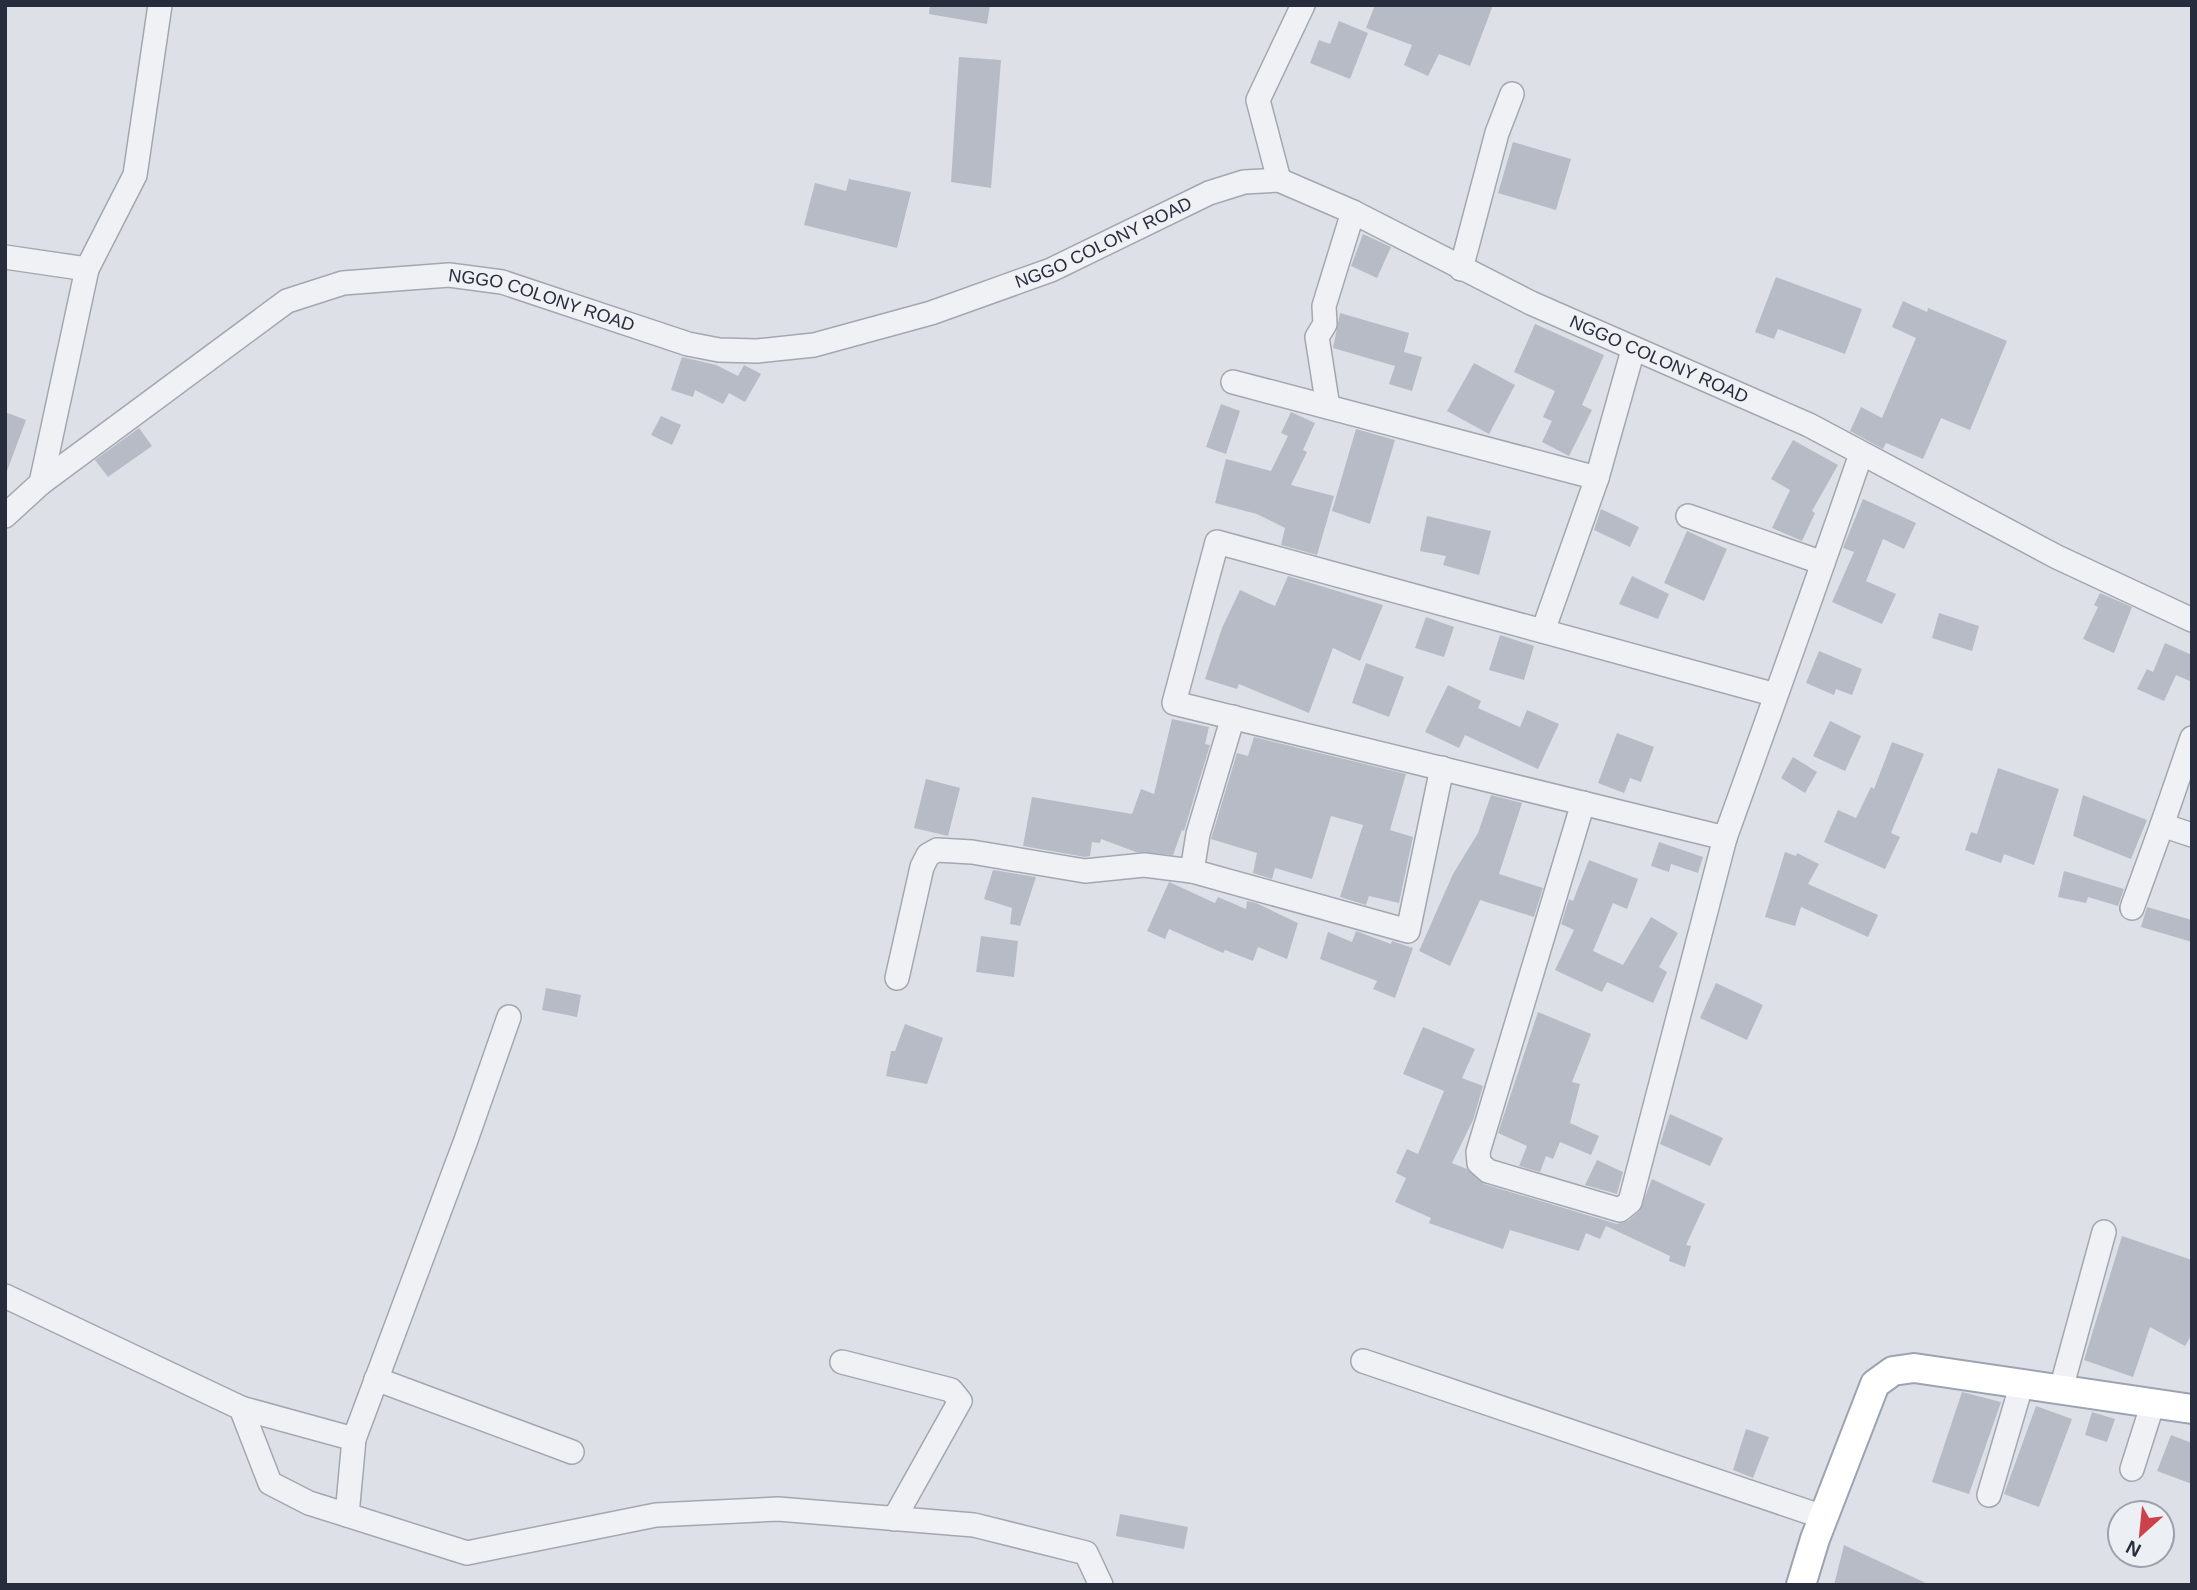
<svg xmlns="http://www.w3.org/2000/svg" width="2197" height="1590" font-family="Arial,sans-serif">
<rect width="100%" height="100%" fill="#dde0e7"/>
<path fill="#b7bbc6" d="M930,5H990L987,24L929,14Z
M1375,5H1493L1470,66L1439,54L1428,76L1404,65L1412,45L1366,28Z
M1339,21L1368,33L1350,79L1310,63L1319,40L1330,44Z
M959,57L1001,60L991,188L951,182Z
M1513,142L1571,159L1556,210L1498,193Z
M849,179L911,192L897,248L804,225L815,183L846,191Z
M1363,234L1391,247L1377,278L1351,266Z
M1776,277L1862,309L1845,354L1778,329L1774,339L1755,332Z
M1903,301L1927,312L1928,308L2007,341L1970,430L1941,418L1923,459L1886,443L1883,449L1850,431L1861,407L1882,418L1916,338L1892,327Z
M1340,313L1409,333L1404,352L1422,357L1412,391L1389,384L1395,366L1333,348Z
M1535,324L1604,355L1582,405L1592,410L1569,456L1542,442L1552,421L1543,417L1555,391L1514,372Z
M682,357L716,365L738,376L744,365L761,374L745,402L729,393L723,404L695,390L693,397L671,390Z
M1474,363L1515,385L1489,434L1447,411Z
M1221,404L1240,411L1226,454L1206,447Z
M5,412L26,420L7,471L5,470Z
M1291,412L1315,423L1303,450L1307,452L1291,485L1334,496L1317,555L1281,545L1285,528L1257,514L1215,503L1226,459L1271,471L1288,436L1281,433Z
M661,416L681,425L672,445L651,435Z
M139,428L152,446L108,477L95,460Z
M1356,429L1395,440L1370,524L1332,511Z
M1793,440L1838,465L1812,511L1815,513L1802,541L1772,528L1790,490L1771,479Z
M1863,499L1916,523L1904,549L1883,539L1866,581L1896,594L1882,624L1832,602L1854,552L1843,548Z
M1601,509L1639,527L1630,547L1594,530Z
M1427,516L1491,531L1479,575L1443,565L1446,556L1420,551Z
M1687,531L1727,549L1704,601L1664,583Z
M1288,576L1383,605L1360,661L1333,648L1309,713L1239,684L1237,689L1205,679L1222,628L1240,590L1275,606Z
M1632,576L1669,594L1658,619L1619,604Z
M2100,593L2132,607L2114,653L2083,639L2098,607L2094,605Z
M1939,613L1979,626L1972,651L1932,638Z
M1426,617L1454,627L1444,657L1415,648Z
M1500,635L1534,646L1524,680L1489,670Z
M2165,643L2192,655V682L2176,675L2164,701L2137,689L2147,669L2153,672Z
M1819,651L1862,669L1852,695L1836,689L1834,695L1806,683Z
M1366,663L1404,677L1389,717L1352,703Z
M1448,685L1481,701L1478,708L1520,727L1527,710L1559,724L1538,769L1465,735L1459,748L1425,732Z
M1172,719L1209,727L1205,744L1210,745L1184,831L1182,830L1173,855L1136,852L1101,839L1100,843L1092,842L1090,856L1085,857L1023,846L1032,797L1132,814L1141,789L1154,794Z
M1830,721L1861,736L1845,771L1813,756Z
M1617,733L1654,747L1641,782L1630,778L1624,793L1598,783Z
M1254,737L1406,774L1390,830L1413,837L1399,903L1369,896L1366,905L1340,897L1363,825L1331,816L1312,879L1275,868L1272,879L1253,873L1257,853L1211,839L1237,753L1248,756Z
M1892,742L1924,754L1891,833L1900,837L1885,869L1824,842L1838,810L1856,818L1871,787L1874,789Z
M1793,757L1817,772L1805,793L1781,778Z
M1998,768L2059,789L2034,865L2004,854L2001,863L1965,850L1971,832L1977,834Z
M926,779L960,788L948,836L914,828Z
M1491,795L1522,803L1499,874L1543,888L1534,917L1480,900L1450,966L1419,951L1453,874L1478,833Z
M2083,795L2147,820L2131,859L2073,836Z
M1659,842L1703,857L1698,873L1671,864L1669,872L1651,866Z
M1785,852L1796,856L1797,853L1819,864L1808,884L1878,915L1868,937L1801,907L1795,926L1765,917Z
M1589,860L1638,879L1627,909L1613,903L1593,951L1623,965L1651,917L1678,933L1659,967L1667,972L1653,1003L1607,982L1602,992L1555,970L1574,930L1561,924L1569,899L1573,901Z
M993,870L1036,877L1020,926L1010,924L1012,908L984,899Z
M2064,871L2124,889L2118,906L2088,897L2086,903L2058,897Z
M1169,882L1215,903L1218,897L1246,909L1247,901L1256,903L1298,923L1287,959L1258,947L1253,961L1225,950L1223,953L1169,929L1165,939L1147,931Z
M2147,907L2192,920V942L2141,927Z
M1356,931L1391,944L1392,941L1413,948L1395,998L1373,989L1377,981L1320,959L1328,932L1352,942Z
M981,936L1018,941L1014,977L976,972Z
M1716,983L1763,1005L1747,1040L1700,1018Z
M546,988L581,995L577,1017L542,1010Z
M1538,1012L1591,1034L1572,1082L1580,1084L1570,1123L1599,1136L1591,1155L1560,1142L1553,1159L1546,1156L1540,1172L1519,1166L1527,1146L1498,1133Z
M905,1024L943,1038L927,1084L886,1076L891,1051H895Z
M1423,1027L1475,1049L1462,1078L1483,1086L1473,1120L1452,1163L1467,1169L1484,1184L1617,1224L1628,1221L1639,1212L1652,1179L1705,1204L1686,1245L1691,1246L1685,1267L1669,1261L1670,1256L1606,1226L1600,1239L1586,1233L1579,1251L1510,1230L1503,1249L1429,1223L1431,1218L1395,1202L1406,1178L1396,1173L1407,1149L1418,1154L1444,1091L1403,1074Z
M1670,1114L1723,1138L1710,1166L1660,1144Z
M1597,1160L1623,1172L1617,1194L1585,1185Z
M2122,1236L2192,1260V1334L2185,1346L2150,1327L2133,1377L2084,1360Z
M1962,1392L2001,1402L1969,1494L1932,1482Z
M2036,1406L2072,1419L2039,1507L2004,1494Z
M2092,1412L2115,1419L2107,1442L2085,1435Z
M1746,1429L1769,1437L1753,1478L1733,1470Z
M2171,1435L2192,1443V1484L2157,1471Z
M1120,1514L1188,1527L1184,1549L1116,1536Z
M1844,1545L1930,1585H1834Z"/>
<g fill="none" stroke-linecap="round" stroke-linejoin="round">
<g stroke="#a3a7b1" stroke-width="26">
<g id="minor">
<path d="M1279,180L1258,100L1303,5"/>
<path d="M5,257L87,269"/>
<path d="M1461,269L1497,133L1512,94"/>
<path d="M1233,382L1597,478L1633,350"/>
<path d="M1328,407L1317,337L1325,324L1324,306L1353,212"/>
<path d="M41,483L87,269L135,175L160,5"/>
<path id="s1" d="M5,516L41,483L287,301L343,283L449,275L502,282L688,344L719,350L757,351L814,345L931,313L1051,270L1209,193L1244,182L1279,180L1353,212L1531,303L1809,425L2057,557L2192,620"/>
<path d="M1688,516L1823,563"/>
<path d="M1543,631L1597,478"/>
<path d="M1776,695L1217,542L1174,703L1725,838C1771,710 1817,582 1861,454"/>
<path d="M2192,738L2162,825L2192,835"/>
<path d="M1583,803L1478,1152L1479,1163L1488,1171L1620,1210L1630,1202L1725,838"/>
<path d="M1192,871L1198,834L1233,717"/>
<path d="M2132,908L2162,825"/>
<path d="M897,978L922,867L928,855L937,850L972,852L1085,871L1144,865L1192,871L1408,931L1442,768"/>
<path d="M5,1296L241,1408L270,1483L309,1503L467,1553L656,1515L778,1509L974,1525L1086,1553L1101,1585"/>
<path d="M1363,1361L1823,1517"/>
<path d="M842,1362L951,1390L960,1401L894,1519"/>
<path d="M376,1379L572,1452"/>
<path d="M2061,1389L2104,1232"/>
<path d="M241,1408L354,1439L466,1140L509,1017"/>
<path d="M2132,1469L2153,1403"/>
<path d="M1989,1495L2022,1383"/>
<path d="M347,1515L354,1439"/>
</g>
</g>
<g stroke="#9ca3b2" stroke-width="32">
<path id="major" d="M1801,1585L1815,1539L1875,1384L1893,1371L1914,1368L2192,1409"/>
</g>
<use href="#minor" stroke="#eff1f5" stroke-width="23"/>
<use href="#major" stroke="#fff" stroke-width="28"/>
</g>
<g text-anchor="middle" stroke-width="5" stroke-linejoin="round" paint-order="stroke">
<g font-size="18" fill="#272d3d" stroke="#eceff4">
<text dy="6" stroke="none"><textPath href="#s1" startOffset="1204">NGGO COLONY ROAD</textPath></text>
<text dy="6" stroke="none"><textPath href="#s1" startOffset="616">NGGO COLONY ROAD</textPath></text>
<text dy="6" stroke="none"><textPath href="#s1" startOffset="1813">NGGO COLONY ROAD</textPath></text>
</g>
</g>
<rect width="2197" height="1590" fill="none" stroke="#272d3d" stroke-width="14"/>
<g transform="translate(2141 1534) rotate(207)"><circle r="33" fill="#eceff4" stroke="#9da1ab" stroke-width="2"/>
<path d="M0-5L12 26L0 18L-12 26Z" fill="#cb424a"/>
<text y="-10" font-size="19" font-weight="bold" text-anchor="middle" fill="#272d3d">N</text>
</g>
</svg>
